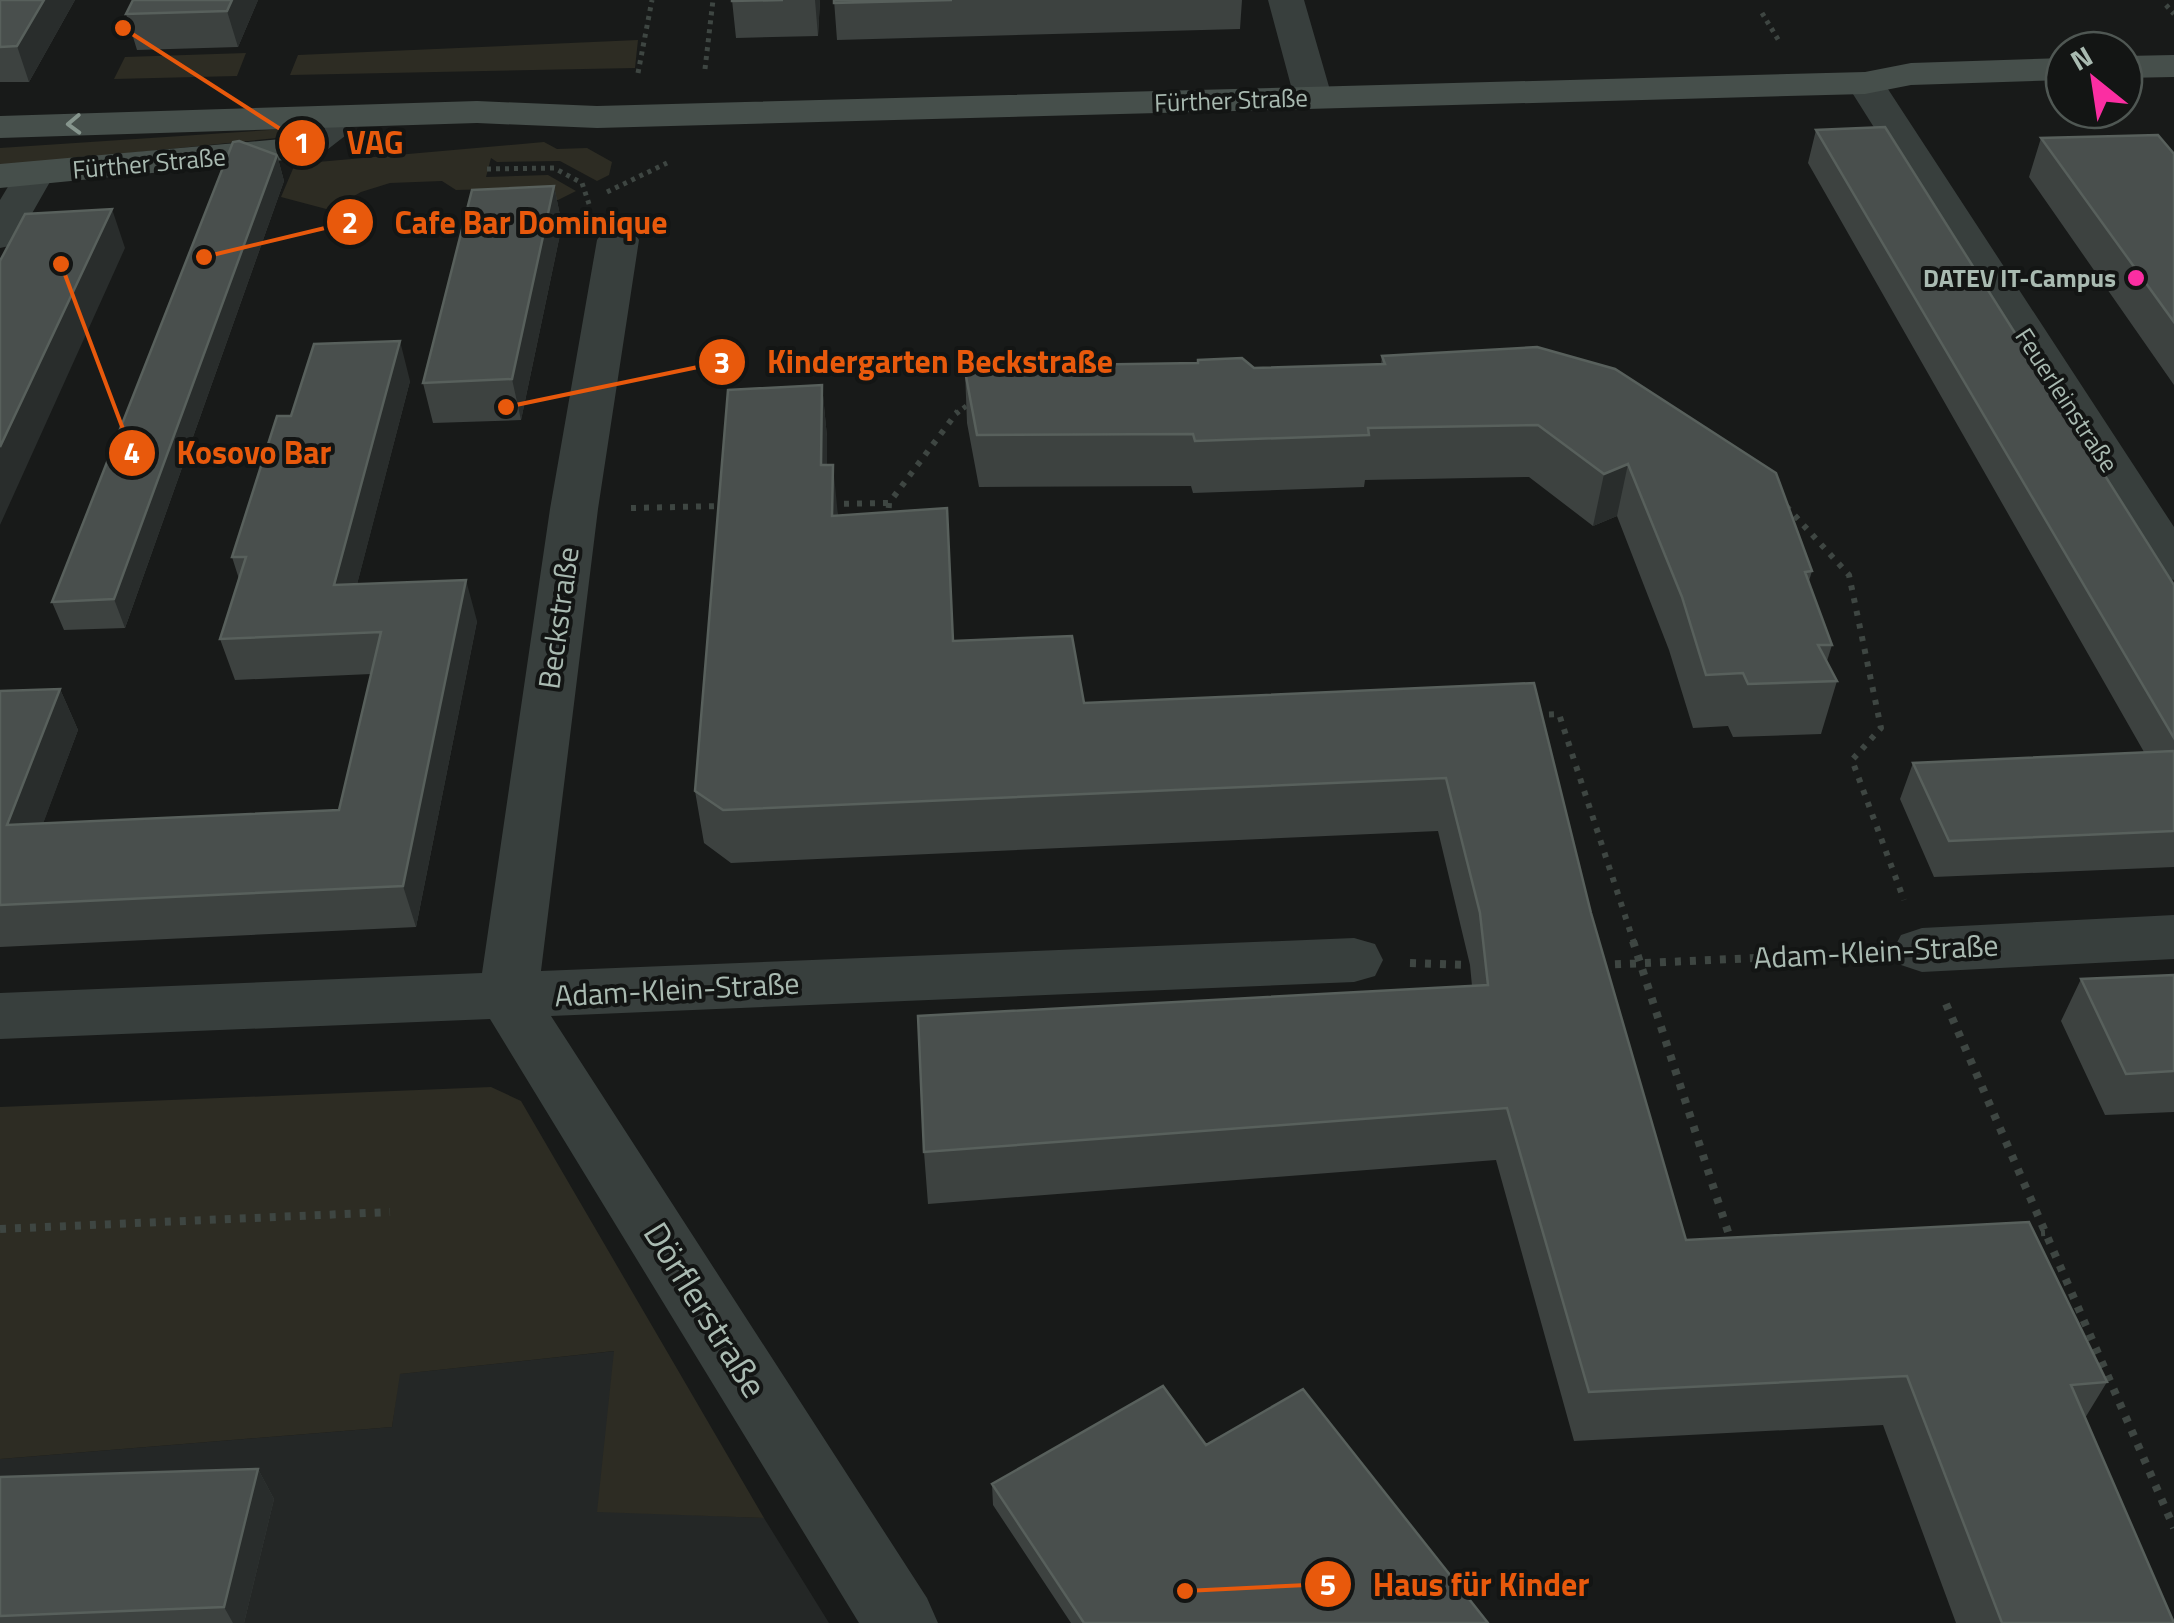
<svg xmlns="http://www.w3.org/2000/svg" width="2174" height="1623" font-family="'Titillium Web',sans-serif">
<rect width="100%" height="100%" fill="#181a19"/>
<path fill="#242726" d="M615,1351L598,1511L764,1518L829,1623H0V1459L392,1427L399,1374Z"/>
<path fill="#2d2c23" d="M638,40L635,68L290,75L298,55Z
M246,53L237,76L114,79L125,57Z
M299,128L307,130V135L0,166V148Z
M544,142L557,149L587,148L612,162L609,175L597,181L560,161L497,162L491,158L486,177L548,175L576,191L558,200L517,201L496,189L456,190L442,181L390,183L361,192L330,210L281,197L295,164Z
M491,1087L521,1101L764,1518L597,1512L614,1351L400,1374L392,1427L0,1459V1107Z"/>
<g fill="none" stroke-linecap="round" stroke-linejoin="round">
<path stroke="#3e4642" stroke-width="5" stroke-dasharray="4 5" stroke-linecap="butt" d="M2166,5L2174,14
M1762,13L1779,41
M705,69L713,0
M638,73L652,0
M487,169L554,168L582,183L589,204
M607,192L667,163
M956,414L970,403"/>
<path stroke="#3e4642" stroke-width="6" stroke-dasharray="5 8" stroke-linecap="butt" d="M831,504L889,503
M1786,506L1849,575L1881,728L1852,760L1904,900
M631,508L723,506
M888,521L889,503L958,411
M1536,715L1559,714L1634,943"/>
<path stroke="#3e4642" stroke-width="8" stroke-dasharray="6 9" stroke-linecap="butt" d="M1633,941L1731,1241
M1410,963L1470,965
M1600,965L1867,953
M1946,1004L2174,1528
M0,1229L390,1212
M2026,1233L2045,1232"/>
<path fill="#383f3d" fill-rule="evenodd" d="M333,108L342,110L350,132L323,153H305L302,148L325,130L321,115Z"/>
<path fill="#383f3d" fill-rule="evenodd" d="M1268,0H1304L1332,97L1326,105L1313,108L1300,105L1294,97Z
M1865,72L1878,75L1884,83L2174,527V580L2157,576L1846,83L1852,75Z
M35,161L49,165L55,173L14,245L0,248V200L21,165Z
M618,228L633,231L639,240L598,509L541,971L1354,938L1375,944L1383,960L1375,976L1354,982L551,1016L927,1598L938,1623H859L490,1019L0,1039V993L482,973L550,509L597,240L603,231Z
M2174,915V959L1922,972L1901,965L1893,950L1901,935L1922,928Z"/>
<path fill="#464f4b" fill-rule="evenodd" d="M2174,55V77L2124,78V56Z
M2064,58V80L1911,85L1865,94L597,128L477,123L0,138V116L477,101L597,106L1865,72L1911,63Z
M281,139L295,143L300,151L295,159L0,188V164Z"/>
</g>
<path fill="#3d4240" d="M0,0H75L29,82H0Z
M258,0L238,47L137,50L126,14Z
M732,0H820L818,36L736,38Z
M834,0H1242L1240,29L837,40Z
M1816,130L2174,585V867L1934,877L1900,799L1913,763L2144,752L1808,163Z
M2041,138L2174,154V385L2029,177Z
M277,155L284,181L125,628L64,630L52,602Z
M554,186L562,225L521,420L433,423L423,383Z
M1537,347L1812,571L1809,581L1832,645L1827,661L1837,681L1821,734L1733,737L1728,726L1693,728L1669,650L1617,516L1593,526L1529,477L1365,480L1364,487L1193,493L1191,486L979,487L967,423L965,371L1254,368L1381,365L1382,356Z
M410,381L357,584L477,621L416,927L0,947V691L60,689L78,730L43,823L339,810L371,674L235,680L220,639L239,579L232,557L291,416Z
M822,385L827,437V465L838,516L954,641L1084,703L1534,683L1591,913L1686,1240L2107,1382L2085,1418L2174,1623H1956L1883,1425L1574,1441L1496,1160L928,1204L924,1152L1472,986L1470,965L1438,831L731,863L704,843L695,791Z
M2174,975V1112L2105,1115L2061,1021L2081,979Z
M1206,1445L1488,1623H1071L993,1505L992,1484Z
M258,1469L274,1499L244,1623H0V1477Z"/>
<path fill="#292d2c" d="M44,0H75L29,82L17,46Z
M232,0H258L238,47L227,11Z
M815,0H820L818,36Z
M277,155L284,181L125,628L114,599Z
M554,186L562,225L521,420L512,379Z
M112,209L125,248L0,525V447Z
M400,341L410,381L346,627L334,585Z
M822,385L827,437V517L821,465Z
M1628,464L1617,516L1593,526L1604,474Z
M833,465L838,516H832Z
M466,580L477,621L416,927L403,886Z
M60,689L78,730L27,867L7,825Z
M258,1469L274,1499L244,1623H233L224,1607Z"/>
<path fill="#494f4d" stroke="#58605c" stroke-width="2.5" d="M0,0H44L17,46L0,47Z
M133,0H232L227,11L126,14Z
M732,0H783L732,1Z
M834,0H952L834,3Z
M1885,127L2174,585V738L1816,130Z
M2158,135L2174,154V322L2041,138Z
M239,141L277,155L114,599L52,602L233,142Z
M554,186L512,379L423,383L472,190Z
M112,209L0,447V261L25,214Z
M400,341L334,585L466,580L403,886L0,905V691L60,689L7,825L339,810L381,632L220,639L246,557H232L277,416H291L314,344Z
M1537,347L1615,369L1776,473L1812,571L1805,572L1832,645H1818L1837,681L1748,684L1743,673L1706,675L1682,597L1628,464L1604,474L1538,425L1368,428L1369,435L1195,441L1193,434L977,435L965,371L996,370V366L1198,363V360L1242,358L1254,368L1385,364L1382,356Z
M822,385L821,465H833L832,516L947,508L953,641L1072,636L1084,703L1534,683L1591,913L1686,1240L2029,1222L2107,1382L2071,1385L2174,1623H2002L1907,1376L1589,1392L1507,1108L924,1152L918,1016L1488,985L1480,913L1446,778L723,810L695,791L728,390Z
M2174,751V831L1949,841L1913,763Z
M2174,975V1071L2126,1074L2081,979Z
M1163,1386L1206,1445L1303,1389L1488,1623H1084L992,1484Z
M258,1469L224,1607L0,1616V1477Z"/>
<defs><path id="oneway-chevron" d="M-2-3.5L2.5 0L-2 3.5" fill="none" stroke-width="1.6" stroke-linecap="round" stroke-linejoin="round" transform="scale(2.5)"/></defs>
<use stroke="#86958d" href="#oneway-chevron" transform="translate(74 124) rotate(178)"/>
<circle fill="#fb2ea2" stroke="#131514" stroke-width="4" cx="2136" cy="278" r="10"/>
<g text-anchor="middle" stroke-width="8" stroke-linejoin="round" paint-order="stroke">
<g font-size="25" fill="#a9bab1" stroke="#131514">
<text transform="translate(1231 100) rotate(-2)" y="9">Fürther Straße</text>
<text transform="translate(149 163) rotate(-5)" y="9">Fürther Straße</text>
<text transform="translate(2067 400) rotate(57)" y="9">Feuerleinstraße</text>
</g>
<g font-size="25" font-weight="bold" fill="#a9bab1" stroke="#131514" text-anchor="end">
<text x="2116" y="287">DATEV IT-Campus</text>
</g>
<g font-size="30" fill="#a9bab1" stroke="#131514">
<text transform="translate(559 618) rotate(-82)" y="10">Beckstraße</text>
<text transform="translate(1876 952) rotate(-3)" y="10">Adam-Klein-Straße</text>
<text transform="translate(677 990) rotate(-3)" y="10">Adam-Klein-Straße</text>
</g>
<g font-size="35" fill="#a9bab1" stroke="#131514">
<text transform="translate(705 1310) rotate(58)" y="12">Dörflerstraße</text>
</g>
</g>
<path fill="none" stroke="#e8590c" stroke-width="4" d="M123 28L302 143M204 257L350 222M506 407L722 362M61 264L132 453M1185 1591L1328 1584"/>
<g fill="#e8590c" stroke="#131514" stroke-width="4">
<circle cx="123" cy="28" r="10"/>
<circle cx="204" cy="257" r="10"/>
<circle cx="506" cy="407" r="10"/>
<circle cx="61" cy="264" r="10"/>
<circle cx="1185" cy="1591" r="10"/>
<circle cx="302" cy="143" r="25"/>
<circle cx="350" cy="222" r="25"/>
<circle cx="722" cy="362" r="25"/>
<circle cx="132" cy="453" r="25"/>
<circle cx="1328" cy="1584" r="25"/>
</g>
<g font-size="30" text-anchor="middle" font-weight="bold" fill="#fff">
<text x="302" y="153">1</text>
<text x="350" y="233">2</text>
<text x="722" y="373">3</text>
<text x="132" y="463">4</text>
<text x="1328" y="1595">5</text>
</g>
<g font-size="32" text-anchor="middle" font-weight="bold" fill="#e8590c" stroke="#131514" stroke-width="8" stroke-linejoin="round" paint-order="stroke">
<text x="375" y="154">VAG</text>
<text x="531" y="234">Cafe Bar Dominique</text>
<text x="940" y="373">Kindergarten Beckstraße</text>
<text x="254" y="464">Kosovo Bar</text>
<text x="1481" y="1596">Haus für Kinder</text>
</g>
<g transform="translate(2094 80) rotate(330)"><circle r="48" fill="#131514" stroke="#4f5753" stroke-width="2.5"/>
<path d="M0-8L18 38L0 25L-18 38Z" fill="#fb2ea2"/>
<text y="-15" font-size="28" font-weight="bold" text-anchor="middle" fill="#a9bab1">N</text>
</g>
</svg>
